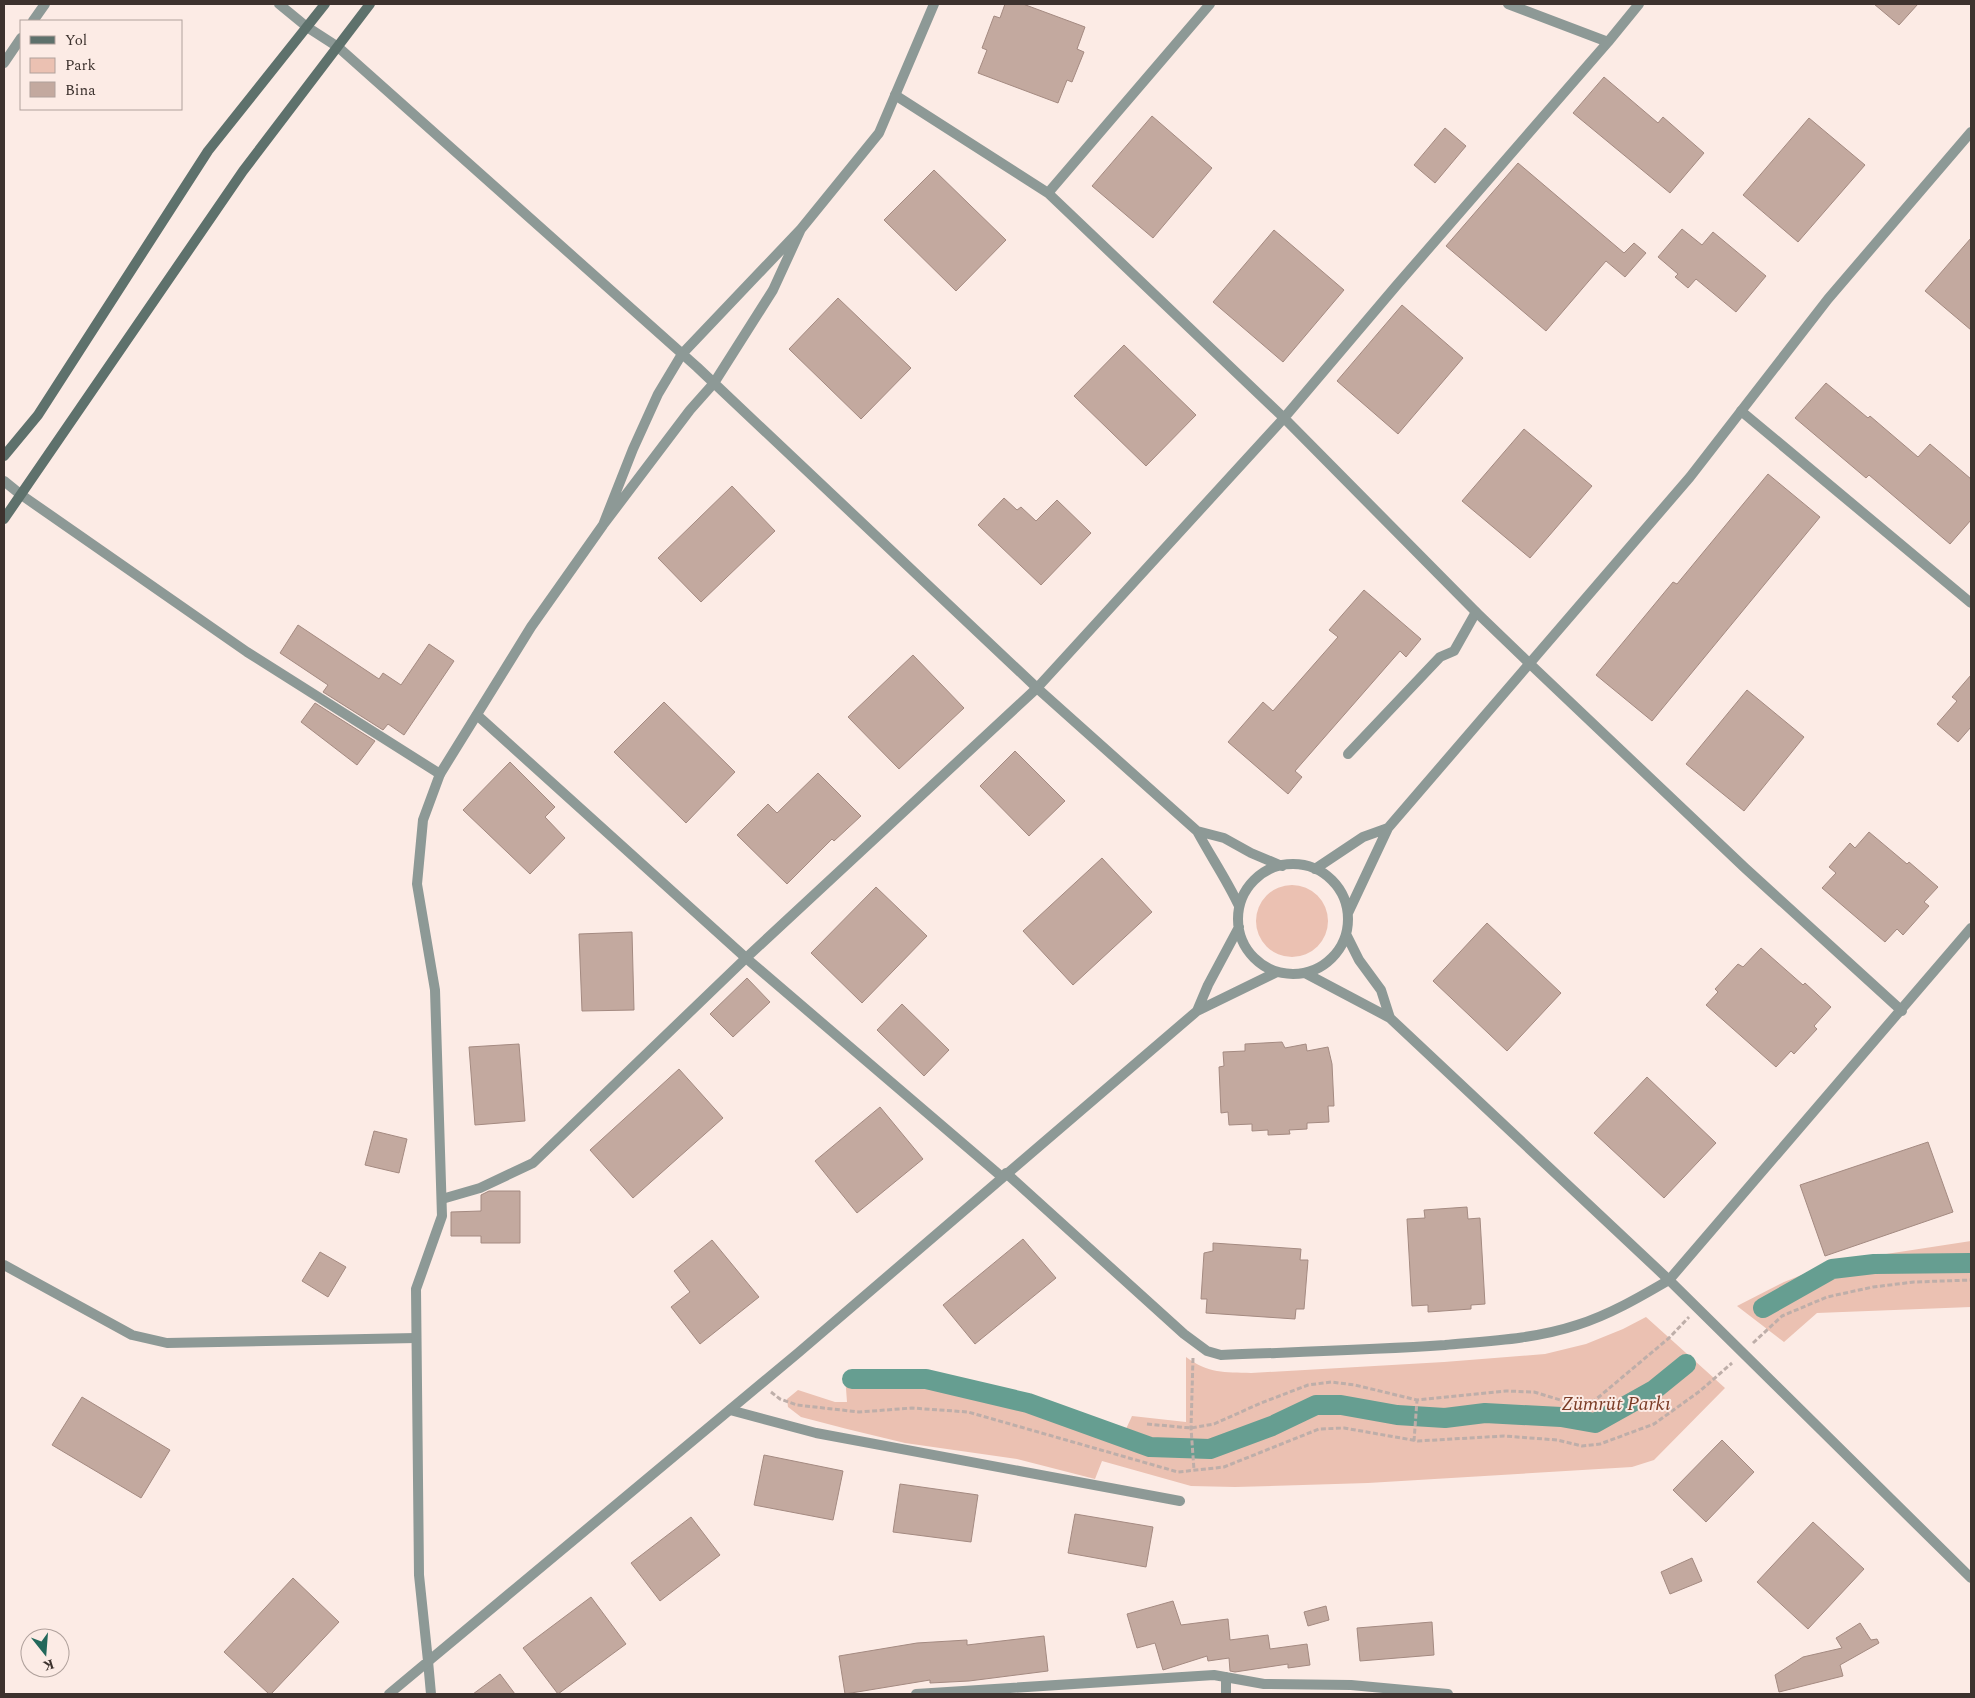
<svg xmlns="http://www.w3.org/2000/svg" width="1975" height="1698" font-family="Spectral,serif">
<rect width="100%" height="100%" fill="#fcebe5"/>
<path fill="#ebc1b2" d="M1256 921a36 36 0 1 1 72 0a36 36 0 1 1-72 0Z
M1971,1241V1307L1817,1313L1784,1342L1737,1306L1784,1282L1834,1262Z
M1646,1317L1725,1388L1654,1460L1632,1467L1368,1483L1235,1487L1191,1486L1102,1461L1095,1479L1017,1459L905,1443L847,1429L801,1417L788,1407L787,1399L798,1390L835,1402H847L845,1375H921L1028,1400L1126,1429L1132,1416L1186,1422V1357C1209,1374 1224,1372 1251,1373L1444,1362L1545,1354L1586,1344L1623,1329Z"/>
<g fill="none" stroke-linecap="round" stroke-linejoin="round">
<path stroke="#669e91" stroke-width="20" d="M1763,1308L1832,1269L1874,1264L1971,1263
M852,1379H926L1028,1403L1150,1447L1210,1449L1272,1426L1316,1405H1341L1397,1415L1445,1418L1485,1413L1561,1417L1595,1423L1654,1390L1686,1364"/>
</g>
<path fill="#c3a99f" stroke="#a48a81" d="M1005,4H1023L1085,27L1077,49L1084,52L1072,82L1067,80L1058,103L978,73L987,50L982,48L994,16L1000,18Z
M1874,4H1918L1899,25Z
M1604,77L1658,123L1663,117L1704,153L1670,193L1573,113Z
M1152,116L1212,168L1153,238L1092,186Z
M1809,118L1865,165L1798,242L1743,195Z
M1445,128L1466,146L1435,183L1414,165Z
M1518,163L1624,253L1634,243L1646,253L1625,277L1606,261L1546,331L1446,246Z
M934,170L1006,240L956,291L884,220Z
M1682,229L1702,245L1713,232L1766,276L1736,312L1696,279L1688,288L1675,277L1678,274L1658,257Z
M1274,230L1344,290L1283,362L1213,302Z
M1971,238V330L1925,291Z
M838,298L911,368L861,419L789,349Z
M1402,305L1463,358L1398,434L1337,381Z
M1124,345L1196,415L1146,466L1074,396Z
M1826,383L1868,418L1870,416L1918,457L1930,444L1971,479V520L1950,544L1869,475L1866,478L1795,418Z
M1524,429L1592,486L1530,558L1462,501Z
M1768,474L1820,517L1652,721L1596,675L1673,582L1677,584Z
M732,486L775,531L701,602L658,558Z
M1004,498L1017,510L1021,507L1036,521L1057,500L1091,533L1041,585L978,525Z
M1364,590L1421,639L1406,657L1400,651L1295,771L1302,777L1288,794L1228,742L1263,702L1273,711L1338,637L1329,630Z
M298,625L379,679L383,673L401,685L429,644L454,661L404,735L388,724L383,730L323,692L328,685L280,653Z
M913,655L964,708L899,769L848,717Z
M1971,675V727L1958,742L1937,724L1957,701L1952,697Z
M1747,690L1804,737L1744,811L1686,764Z
M664,702L735,772L686,823L614,752Z
M315,703L375,741L357,765L301,722Z
M1015,751L1065,801L1029,836L980,786Z
M510,762L555,807L545,817L565,838L530,874L463,810Z
M818,773L861,816L834,841L832,839L787,884L737,835L768,804L777,813Z
M1869,832L1907,864L1909,862L1938,887L1924,902L1929,906L1903,935L1897,929L1885,942L1822,888L1836,873L1829,867L1850,843L1855,848Z
M1102,858L1152,912L1073,985L1023,931Z
M876,887L927,936L862,1003L811,953Z
M1487,923L1561,993L1507,1051L1433,981Z
M632,932L634,1010L582,1011L579,934Z
M1761,948L1803,985L1805,983L1831,1007L1814,1026L1817,1029L1794,1054L1791,1051L1776,1067L1706,1005L1718,992L1715,989L1738,964L1743,967Z
M747,978L770,1002L733,1037L710,1014Z
M902,1004L949,1050L924,1076L877,1030Z
M1282,1042L1285,1048L1306,1044L1307,1051L1328,1047L1332,1064L1334,1106H1328L1329,1122L1307,1123V1129L1289,1130L1290,1134L1268,1135V1130L1252,1131V1124L1229,1125L1228,1112L1221,1113L1219,1067L1224,1066L1223,1052L1245,1051V1044Z
M519,1044L525,1121L475,1125L469,1047Z
M679,1069L723,1118L633,1198L590,1150Z
M1647,1077L1716,1143L1664,1198L1594,1133Z
M880,1107L923,1159L857,1213L815,1161Z
M374,1131L407,1139L399,1173L365,1165Z
M1928,1142L1953,1212L1825,1256L1800,1185Z
M489,1191H520V1243H481V1236H451V1212L481,1211V1195Z
M1467,1207L1468,1219L1480,1218L1485,1304L1471,1305V1309L1428,1312V1305L1412,1306L1407,1219L1425,1218L1424,1210Z
M1023,1239L1056,1278L975,1344L943,1305Z
M712,1240L759,1297L700,1344L671,1307L690,1292L674,1271Z
M1213,1243L1301,1249L1300,1260H1308L1304,1309H1296L1295,1319L1206,1313L1207,1299H1201L1204,1253L1213,1251Z
M320,1252L346,1267L328,1297L302,1281Z
M82,1397L170,1450L141,1498L52,1445Z
M1722,1440L1754,1472L1706,1522L1673,1490Z
M764,1455L843,1471L833,1520L754,1505Z
M900,1484L978,1495L971,1542L893,1532Z
M1075,1514L1153,1527L1146,1567L1068,1553Z
M691,1517L720,1555L660,1601L631,1563Z
M1813,1522L1864,1569L1808,1629L1757,1582Z
M1692,1558L1702,1581L1670,1594L1661,1572Z
M293,1578L339,1622L271,1694H269L224,1652Z
M591,1597L626,1644L558,1694L523,1648Z
M1173,1601L1181,1625L1228,1619L1230,1640L1268,1635L1270,1649L1307,1644L1310,1665L1288,1668V1664L1235,1672L1230,1671L1229,1658L1208,1661L1207,1656L1163,1670L1155,1643L1137,1648L1127,1614Z
M1326,1606L1329,1620L1308,1626L1304,1612Z
M1432,1622L1434,1655L1360,1661L1357,1628Z
M1860,1623L1871,1640L1877,1639L1879,1643L1840,1665L1843,1676L1779,1692L1775,1675L1803,1657L1842,1648L1836,1638Z
M1044,1636L1048,1671L969,1681L930,1683V1680L845,1694L839,1656L917,1643L967,1640V1645Z
M500,1674L515,1694H473Z"/>
<g fill="none" stroke-linecap="round" stroke-linejoin="round">
<path stroke="#beaea9" stroke-width="3" stroke-dasharray="5 2.5" stroke-linecap="butt" d="M1753,1343L1782,1316L1827,1297L1873,1287L1914,1282L1971,1280
M1193,1358L1191,1428L1194,1470
M771,1392L780,1399L797,1405L859,1412L912,1408L968,1412L1178,1472L1224,1467L1319,1429L1344,1428L1418,1441L1504,1436L1557,1440L1582,1446L1600,1444L1654,1424L1700,1391L1732,1363
M1147,1424L1191,1428L1214,1424L1261,1403L1308,1385L1331,1382L1355,1385L1417,1400L1506,1391L1534,1392L1577,1405L1594,1401L1669,1338L1689,1317
M1414,1441L1417,1400"/>
<path stroke="#8d9996" stroke-width="10" d="M1348,754L1440,657L1454,651L1476,612"/>
<path stroke="#8d9996" stroke-width="10" d="M1508,4L1608,42
M33,21L45,4
M4,63L21,38
M895,95L1048,193L1284,418L1476,612L1529,663L1745,868L1902,1011
M1048,193L1210,4
M1741,411L1971,603
M4,481L20,494L247,652L440,774
M477,715L746,958L1002,1177
M1006,1173L1184,1334L1207,1351L1221,1355C1296,1352 1371,1350 1445,1345C1489,1341 1535,1339 1577,1325C1609,1315 1640,1297 1669,1280L1971,928
M442,1199L480,1188L533,1163L746,958L1037,688L1284,418L1396,286L1608,42L1639,4
M4,1265L132,1335L167,1343L416,1338
M730,1410L816,1433L1180,1501
M428,1661L431,1694
M1226,1677V1694
M916,1694L1214,1675L1264,1684L1351,1685L1448,1694"/>
<path stroke="#8d9996" stroke-width="10" d="M279,4L307,27L338,47L697,367L1037,688L1197,831
M801,229L879,133L934,4
M1388,828L1690,477L1828,299L1971,132
M1238 919a55 55 0 1 1 110 0a55 55 0 1 1-110 0Z
M1315,869L1363,837L1388,828L1348,913
M1239,906C1227,880 1211,857 1197,831L1224,838L1251,853L1282,866
M1239,927L1208,985L1197,1011L1277,972
M1305,973L1390,1018L1381,990L1359,960L1346,934
M1390,1018L1669,1280L1971,1578
M428,1661L419,1575L416,1289L442,1216L435,990L417,884L423,820L440,774L531,627L603,525L690,410L714,383L773,290L801,229L682,354L658,394L633,449L603,525
M389,1694L798,1353L1197,1011"/>
<path stroke="#5e716c" stroke-width="10" d="M4,456L38,415L208,151L325,4
M4,519L243,171L370,4"/>
</g>
<g text-anchor="middle" stroke-width="4" stroke-linejoin="round" paint-order="stroke">
<g font-size="20" font-style="italic" fill="#7b3d27" stroke="#fcebe5">
<text x="1616" y="1410">Zümrüt Parkı</text>
</g>
</g>
<rect width="1975" height="1698" fill="none" stroke="#3d322e" stroke-width="10"/>
<rect x="20" y="20" width="162" height="90" fill="#fcebe5" stroke="#b0a19c"/>
<rect x="30" y="36" width="25" height="8" fill="#5e716c" stroke="#b0a19c"/>
<text x="65" y="45" font-size="15" fill="#3d322e">Yol</text>
<rect x="30" y="58" width="25" height="15" fill="#ebc1b2" stroke="#b0a19c"/>
<text x="65" y="70" font-size="15" fill="#3d322e">Park</text>
<rect x="30" y="82" width="25" height="15" fill="#c3a99f" stroke="#b0a19c"/>
<text x="65" y="95" font-size="15" fill="#3d322e">Bina</text>
<g transform="translate(45 1653) rotate(163)"><circle r="24" fill="#fcebe5" stroke="#b0a19c"/>
<path d="M0-4L9 19L0 12L-9 19Z" fill="#23685b"/>
<text y="-8" font-size="14" font-weight="bold" text-anchor="middle" fill="#3d322e">K</text>
</g>
</svg>
